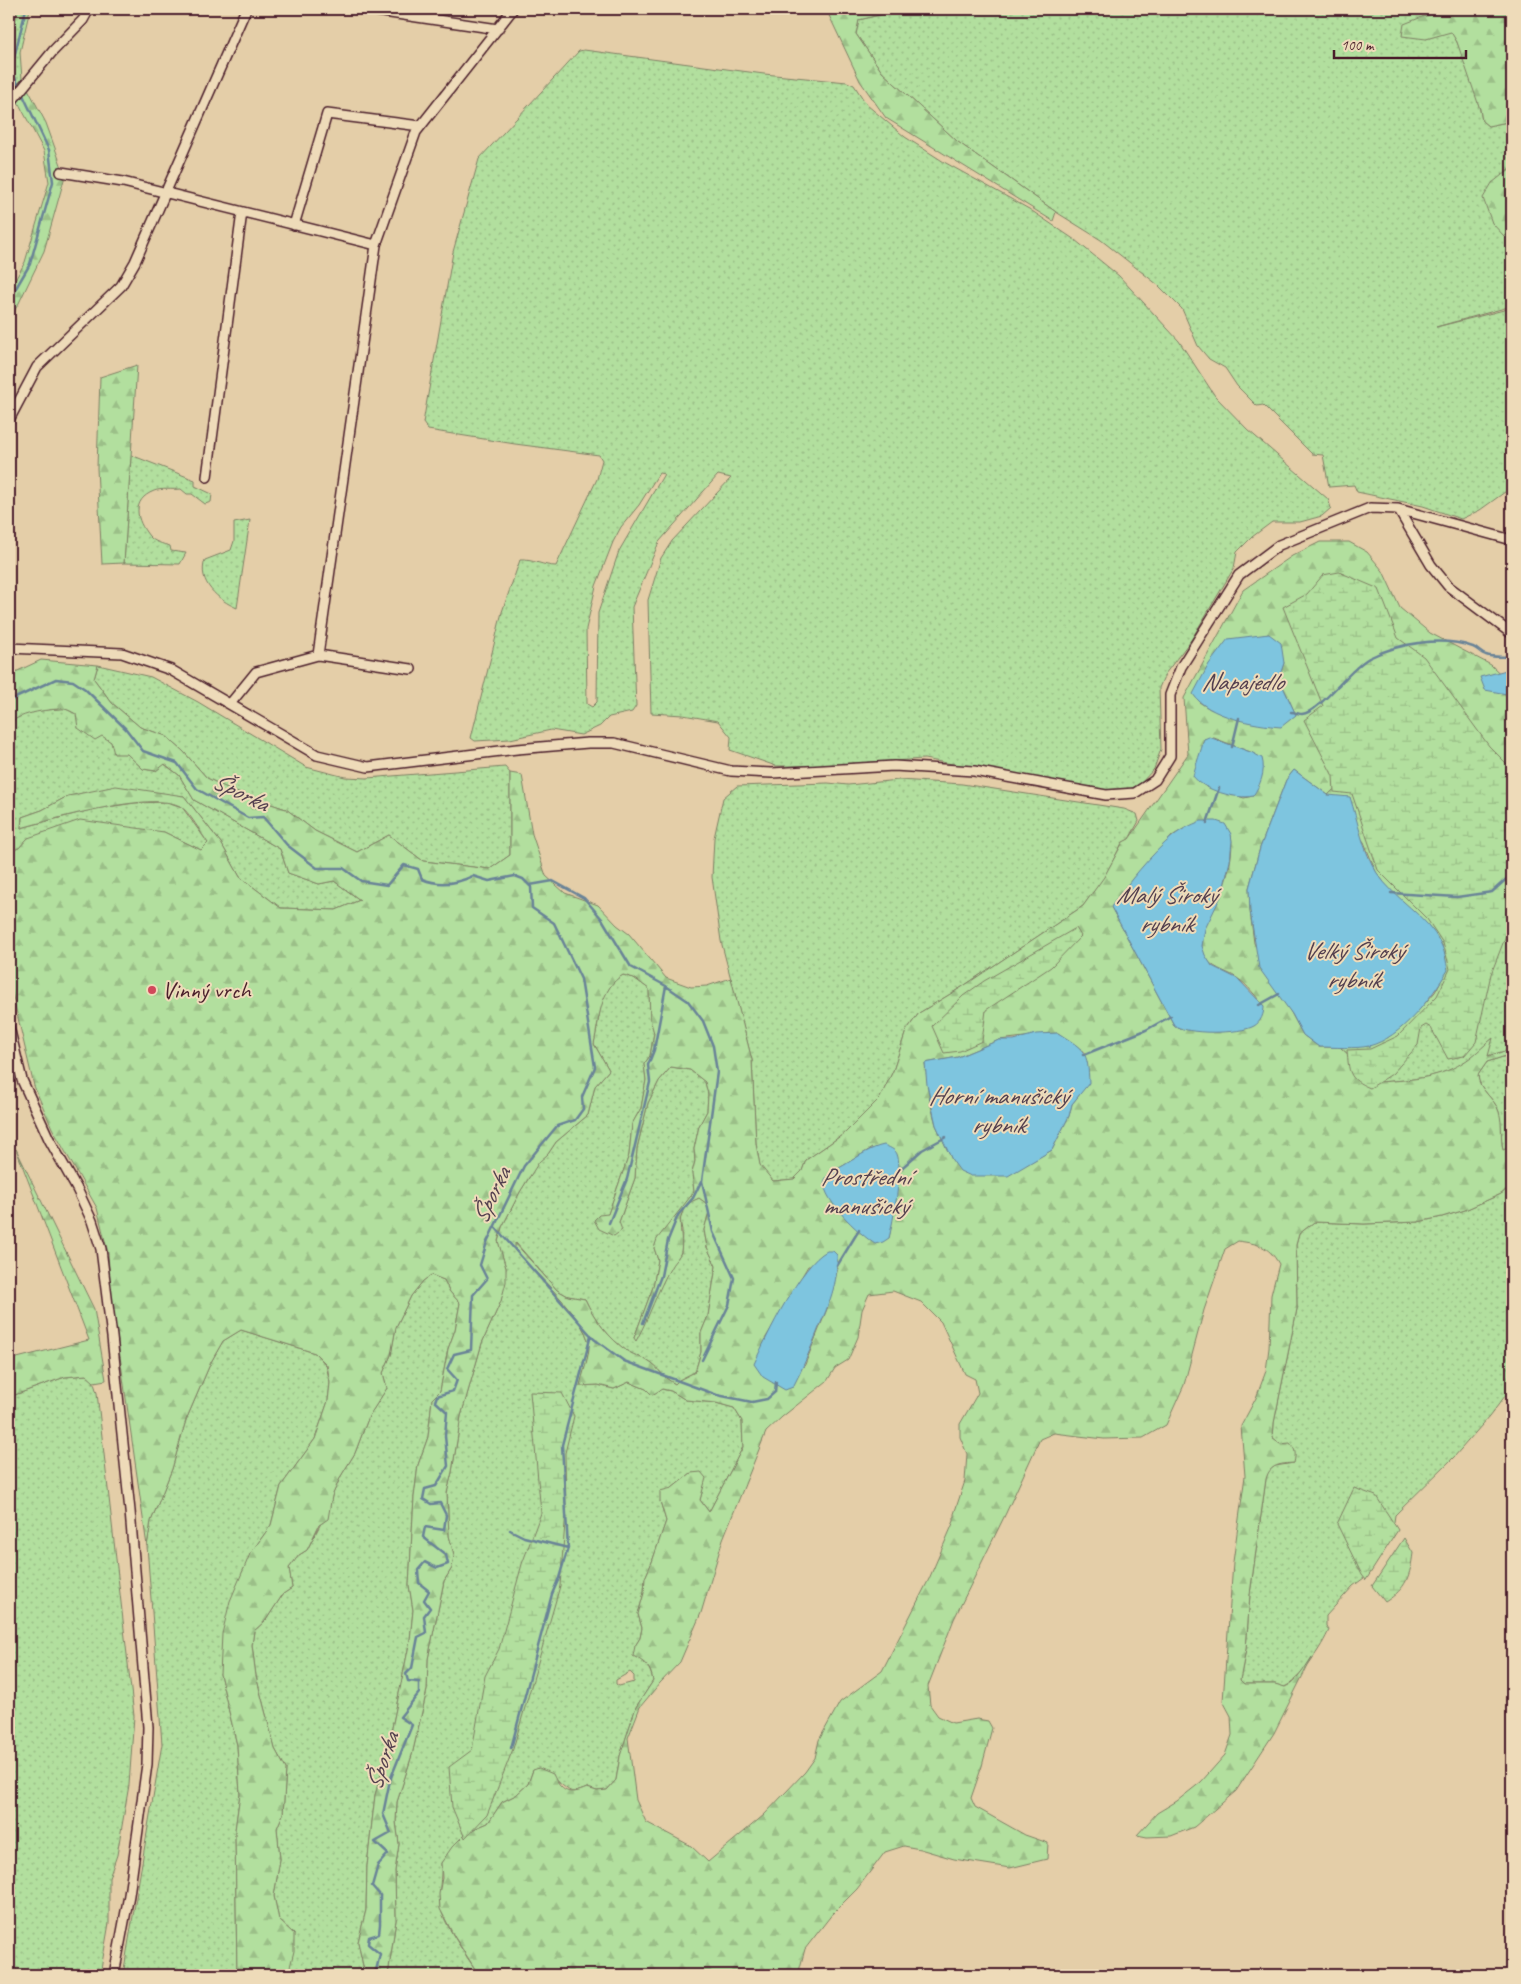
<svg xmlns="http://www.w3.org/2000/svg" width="1521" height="1984" font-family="Caveat,sans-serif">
<defs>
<pattern id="grass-dots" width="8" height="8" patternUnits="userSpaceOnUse" patternTransform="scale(1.25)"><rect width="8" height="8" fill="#b2df9e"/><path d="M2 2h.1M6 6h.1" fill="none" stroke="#9bbf88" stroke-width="1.8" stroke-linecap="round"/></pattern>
<pattern id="forest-firs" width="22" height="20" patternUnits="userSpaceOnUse" patternTransform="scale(1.25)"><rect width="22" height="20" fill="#b2df9e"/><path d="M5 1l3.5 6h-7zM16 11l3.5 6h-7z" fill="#9bbf88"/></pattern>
<pattern id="wetland-marsh" width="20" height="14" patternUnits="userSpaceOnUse" patternTransform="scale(1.25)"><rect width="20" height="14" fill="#b2df9e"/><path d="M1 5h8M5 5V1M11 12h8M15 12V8" fill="none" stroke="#9bbf88"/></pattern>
</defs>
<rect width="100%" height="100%" fill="#e4cea8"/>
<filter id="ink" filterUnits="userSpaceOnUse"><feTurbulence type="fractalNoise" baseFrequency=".02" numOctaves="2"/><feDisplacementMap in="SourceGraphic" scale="10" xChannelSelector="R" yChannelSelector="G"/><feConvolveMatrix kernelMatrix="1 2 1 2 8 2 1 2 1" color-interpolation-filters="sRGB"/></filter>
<g filter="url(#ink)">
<path fill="url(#grass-dots)" stroke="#7e7f64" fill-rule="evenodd" d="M18,9H30L20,52L22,79L14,88L9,62V41Z
M903,9H1453L1422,17L1426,39L1451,31C1464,53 1478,96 1482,121L1488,126L1512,121V167L1507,170L1504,236L1512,233V306L1436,327L1512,308V487L1480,510L1461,519L1423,506L1357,492L1354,485L1329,487L1323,455L1312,454L1263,405L1257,406L1237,386L1225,368L1209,359L1198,346L1182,309L1158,285L1101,240L1056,212L958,142L882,72L856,34L859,20Z
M584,50L764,74L847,82L854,85L867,105L905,137L944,162L1029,209L1075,240L1119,276L1179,341L1215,396L1248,430L1328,499L1331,508L1322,516L1300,522H1272L1252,537L1237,552L1234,568L1191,640L1165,674L1159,688L1161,749L1154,769L1141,783L1130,789L1106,791L924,759L810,766H776L730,750L731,737L718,721L683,715L651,713L648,600L661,558L672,541L731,478L718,475L659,542L632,607L636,706L632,712L609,717L600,726L581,735L551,730L510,739L475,741L471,738L502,612L520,560C532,559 544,566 556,566L597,479L602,460L599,455L515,444L428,430L423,423L453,252L479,159L579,51ZM659,473L664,474L619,551L598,613L597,702L592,707L587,704L586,629L596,586L613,542L621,527L639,505Z
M131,455L195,480V486L212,494L211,502L205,504L192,494H187L181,489C173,490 161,488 154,491C131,500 136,520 149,536C154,542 163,544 170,546L171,551L186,553L180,564L124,563Z
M250,520L237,608C218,600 197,582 205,560L231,550L234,541V523Z
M98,665L151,677L198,702L306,767L345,777L367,778L505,767L510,773V855L490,869L423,861L389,835L357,852L315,831L286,809L235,792L207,778L183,751L166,736L140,727L112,703L94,679Z
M64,708L76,714L111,742L120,753L127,754L143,769L155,771L164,764L179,775L194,800L280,849L288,873L319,884L334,881L360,900L336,910L281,908L240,877L221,843L184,796H68L42,810L22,817L21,828L94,809L135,803L167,802L182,807L208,843L201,850L164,832L28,838L19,848L9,852V725C17,710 48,711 64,708Z
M1353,771L1512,882V1049L1487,1056L1492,1039C1483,1047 1473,1057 1462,1064C1436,1079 1407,1080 1378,1082L1340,1047L1369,1046L1419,1010L1435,992L1447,970L1442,945L1427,924L1391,892L1376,872L1364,842L1328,795Z
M899,780L962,784L1124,809L1137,814L1139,821L1129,839L1122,843L1104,878L1083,906L962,987L919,1013L906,1031L893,1071L880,1098L845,1133L806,1160L802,1171L795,1179L773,1181L760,1166L756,1144L752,1060L721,941L712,877L714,838L723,798L737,786L828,783L848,785Z
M623,975L634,978L649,989L650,1019L654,1032L650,1056L644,1064L646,1080L641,1108L632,1124L629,1155L608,1214L619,1222L635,1178L637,1148L648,1103L659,1081L671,1067L690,1070L705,1082L708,1094L707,1111L699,1126L694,1149L695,1161L692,1173L694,1192L654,1248L658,1260L653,1287L634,1338L671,1265L681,1253L682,1230L680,1220L683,1210L690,1202L699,1198L706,1203L709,1212L704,1230L707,1247L716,1266L708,1316L701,1333V1352L695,1372L679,1380L675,1384C662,1377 662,1372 652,1364C645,1358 635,1356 627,1351C609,1338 594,1319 585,1299L568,1296L557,1290L516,1243L515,1251C534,1271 585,1318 589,1344C590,1354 583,1375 580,1386L598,1385L614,1389L629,1382L646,1389L652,1395L661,1389L671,1391L686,1400L716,1403L734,1408L742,1421L743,1447L709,1512L700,1500L705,1478L691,1473L672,1488L660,1501L666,1521L652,1562L645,1578L644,1593L638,1614L642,1628L640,1638L635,1646C641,1659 651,1667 653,1681L636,1707L620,1756L616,1780L607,1790L597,1791L587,1788C568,1796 571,1790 556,1781C549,1777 541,1774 533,1770L528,1784L516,1795L502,1802L488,1823L467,1832L441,1863C442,1878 438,1892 440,1906C443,1923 469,1960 479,1975H388L396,1920L395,1871L399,1844L396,1822L397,1802L412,1755L427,1690L428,1659L444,1581L452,1568L454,1555L449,1536L447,1493L452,1472L461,1416L482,1343L501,1301L506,1268L498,1242L502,1227L520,1192L539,1161L548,1154L556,1142L588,1115L595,1086L609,1070L594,1044L602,1000L614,980ZM630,1672L634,1676V1682L619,1686L616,1684V1680Z
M1512,1054V1146L1503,1151C1500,1138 1502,1124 1499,1112C1495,1098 1478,1090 1478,1075L1487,1062Z
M1512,1185V1387L1489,1417L1454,1457L1395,1515L1394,1522L1381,1540L1371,1568L1364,1578L1353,1586L1326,1616V1626L1329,1630C1323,1645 1299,1682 1284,1687L1275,1684H1244L1240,1680L1246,1649L1250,1594L1266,1479L1268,1471L1275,1466L1294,1463L1280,1444L1273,1439L1274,1423L1297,1309L1296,1245L1299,1234L1314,1222L1364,1224L1418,1222L1442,1217L1465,1210L1501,1194Z
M431,1275L444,1280L450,1292L460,1303L455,1330L448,1349L440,1391L432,1399L428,1437L418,1465L414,1497L409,1585L413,1610L410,1640L386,1757L375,1795L367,1866L366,1910L358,1942L365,1975H288L294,1934L279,1920L274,1896L280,1859L277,1828L283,1814L286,1769L275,1749L256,1676L252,1645L254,1631L266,1620L283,1594L292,1588L289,1568L299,1555L307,1550L330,1506L332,1496L341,1476L355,1453L369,1416L387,1388L383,1373L391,1355L396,1327L411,1296L423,1281Z
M241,1330L315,1353L326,1365L330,1383L328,1401L315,1439L281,1486L271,1525L250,1554L220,1674L237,1745L240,1794L235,1830L237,1975H123L162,1744L147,1546L151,1521L172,1469L186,1420L211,1362L223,1341Z
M86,1375L93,1380L97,1393L134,1716L129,1785L117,1855L109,1878V1923L100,1975H9V1397L65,1377Z"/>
<path fill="url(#forest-firs)" stroke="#7e7f64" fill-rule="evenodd" d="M826,9H903L859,20L856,34L882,72L958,142L1056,212L1053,221L886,118L860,81Z
M1453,9H1512V121L1488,126L1482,121L1480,109L1457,42L1451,32L1426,39L1402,36L1404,24L1422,17Z
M28,89L46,123L65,176L44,251L18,305L9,318V291L25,262L49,182L44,151L18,102Z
M1512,167V233L1504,236L1492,223L1483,198L1492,183Z
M137,365L124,563L102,564L97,468L100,377Z
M1320,542H1349L1367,552L1383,571L1400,608L1430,633L1491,665L1512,685V882L1353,771L1328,795L1294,770L1286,780L1260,848L1249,888L1250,911L1254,943L1303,1035L1319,1047H1340L1378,1082C1407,1080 1437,1079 1462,1063C1473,1057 1483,1046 1493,1038L1488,1056L1512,1049V1054L1487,1062L1478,1075C1478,1090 1495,1098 1499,1112C1503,1124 1500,1138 1503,1150L1512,1146V1185L1501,1194L1465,1210L1442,1217L1418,1222L1364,1224L1314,1222L1299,1234L1296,1245L1297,1309L1274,1423L1273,1439L1280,1444L1290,1443C1296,1450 1296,1454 1294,1463C1280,1464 1270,1464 1266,1479L1250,1594L1246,1649L1240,1680L1244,1684H1275L1285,1687C1297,1682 1304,1669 1312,1657L1274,1733L1236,1791L1194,1827L1171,1836L1147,1837L1137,1835L1157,1813L1177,1801L1201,1782L1225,1755L1232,1735L1231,1716L1223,1701L1233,1562L1245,1476L1241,1426L1256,1398L1266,1371L1269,1348L1271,1295L1279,1264C1268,1245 1258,1244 1238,1241L1225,1249L1204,1310L1184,1385L1166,1425L1143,1438L1104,1439L1054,1433L1040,1439L1006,1513L954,1619L928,1686L930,1705L938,1716L953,1723L977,1719L988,1721L992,1728L982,1766L971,1798L975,1807L1025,1835L1048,1843L1047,1859L1010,1868L954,1859L920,1849L904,1846L885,1852L857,1889L833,1913L805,1949L798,1975H479L454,1936L440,1909L439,1894L442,1878L441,1863L452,1847L467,1832L488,1823L502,1802L516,1795L528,1784L533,1770L539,1768L553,1774C561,1792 569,1796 587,1788L597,1791L607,1790L616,1780L620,1756L636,1707L653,1681C651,1667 645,1662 633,1656L635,1646L640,1638L642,1628L638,1614L644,1593L645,1578L652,1562L666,1521L660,1501V1491L672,1488L691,1473L701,1472L706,1478L700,1500L709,1512L743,1447L742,1421L734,1408L716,1403L686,1400L671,1391L662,1389L652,1395L646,1389L629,1382L614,1389L598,1385L580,1386C582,1375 590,1355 589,1344C585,1318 534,1271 515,1251V1243L557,1290L568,1296L585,1299C594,1319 609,1338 627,1351C635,1356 645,1358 652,1364C662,1372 662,1377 675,1384L679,1380L695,1372L701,1352V1333L708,1316L716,1266L707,1247L704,1230L709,1212L706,1203L699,1198C693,1201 687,1203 684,1209C676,1221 684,1238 681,1251C680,1257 674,1261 671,1267C657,1291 650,1316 636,1341L634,1338L653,1287L658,1260L654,1248L657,1239L694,1192L692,1173L695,1161L694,1149L699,1126L707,1111L708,1094L705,1082L690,1070L671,1067L659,1081L648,1103L637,1148L635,1178L619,1222L622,1230L614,1236L599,1229L594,1220L599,1215L608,1214L629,1155L632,1124L641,1108L646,1080L644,1064L650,1056L654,1033L650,1019L649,989L634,978L623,975C600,988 599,1020 594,1044L609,1070L595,1086L588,1115L556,1142L548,1154L539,1162L520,1192L502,1227L498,1241L506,1268V1282L501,1301L482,1343L461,1416L452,1472L447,1493L449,1536L454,1555L452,1568L444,1581L428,1659L427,1690L412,1755L397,1802L396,1822L399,1844L395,1871L396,1920L388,1975H365L358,1942L366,1910L367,1866L375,1795L386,1757L410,1640L413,1610L409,1585L414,1497L418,1465L428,1437L432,1399L440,1391L448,1349L455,1330L460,1303L450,1292L444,1280L431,1275L423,1281L411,1296L396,1327L391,1355L383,1373L387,1388L369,1416L355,1453L341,1476L332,1496L328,1519L319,1525L307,1550L299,1555L289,1568L292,1588L283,1594L266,1620L254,1631L252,1645L256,1676L275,1749L286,1769L283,1814L277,1828L280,1859L274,1896L279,1920L294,1934V1951L288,1975H237L235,1830L240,1794L237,1745L220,1674L222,1634L230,1601L250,1554L271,1525L281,1486L315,1439L328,1401L330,1383L327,1365L315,1353L241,1330L223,1341L211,1362L186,1420L172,1469L151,1521L147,1546L110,1286L108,1253L97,1208L52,1128L34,1086L10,984L9,852L19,848L28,838L80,820L164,832L201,850L208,843C202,835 189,811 180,806C151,791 54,819 21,828L22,817L42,810L68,796L116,786L184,796L221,843L240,877L281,908L336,910L360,900L334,881L319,884L288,873L280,849L194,800L179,775L165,764L156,771L143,769L127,754H114L111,742L102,736L95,740L78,728L76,714C72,712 66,708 61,709C48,709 15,714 9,725V675L41,660L98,665L94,679L112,703L140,727L166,736L183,751L207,778L235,792L286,809L315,831L357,852L389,835L423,861L490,869L510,855V773L522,775L532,834L546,876L565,893L598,905L617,925L629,934L666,978L691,987L707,986L731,978L752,1060L756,1144L760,1165L773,1181L794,1179L802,1171L806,1160L845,1133L880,1098L893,1071L906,1031L919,1013L962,987L1083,906L1104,877L1123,842L1129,839L1188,754L1184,698L1243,590L1292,556ZM1269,634L1284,663L1279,678L1296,715L1234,718L1210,709L1199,702L1259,636ZM1214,738L1253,753V796L1244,798L1205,786L1196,766L1201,754L1204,739ZM1185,828L1231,834C1234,853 1228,876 1221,894C1215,912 1195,934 1204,955C1211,969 1225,970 1237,978C1248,985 1256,997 1264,1006L1220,1032L1178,1028L1174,1025L1111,907L1161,848L1172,836ZM1058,1033L1085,1052L1079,1095L1072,1104L1069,1116L1052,1150L1027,1164L952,1160L936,1125L930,1102L925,1063L958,1057L999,1040ZM872,1148L896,1199L889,1238L833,1172ZM808,1266L838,1268L827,1309L804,1367L765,1339ZM893,1291L921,1302L941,1322L965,1374L975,1379L978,1393L960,1424V1437L967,1454L965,1481L954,1514V1521L929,1579L882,1671L840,1702L819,1740L815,1758L805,1772L764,1815L708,1862L691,1846L646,1822L636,1800L628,1738L640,1707L660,1683L680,1662L701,1613L723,1539L766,1432L782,1417L827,1381L835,1368L848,1360L858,1337L862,1310L869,1294Z
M16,1149L94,1309L106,1380L94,1382L86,1375L65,1377L9,1397V1360L89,1340Z"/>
<path fill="url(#wetland-marsh)" stroke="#7e7f64" d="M1339,572L1379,589L1398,638L1424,657L1489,746L1512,769V920L1491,974L1476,1042L1464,1056L1448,1059L1431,1028L1426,1025L1421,1028L1418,1045L1392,1074L1370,1088C1348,1079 1349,1072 1347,1050L1370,1049L1398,1036L1437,996L1450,969L1443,943L1427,919L1378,870L1352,794L1334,792L1333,776L1304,720L1323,706L1283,607L1307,594L1323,575Z
M1076,928L1081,936L1051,967L986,1010L982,1041L960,1051L944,1053L932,1026L963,996L984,981Z
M530,1392L562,1393L574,1416L565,1453L566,1511L560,1586L513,1749L487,1815L465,1838L452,1807L449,1767L472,1750L485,1676L499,1649L522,1564L541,1513Z
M1354,1488L1376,1496L1398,1530L1366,1580L1362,1575L1337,1524Z
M1404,1538L1413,1553C1410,1576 1407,1588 1385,1602L1372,1586Z"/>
<path fill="#7ec5df" stroke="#698397" d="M1269,634L1281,643L1284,663L1279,678L1296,715L1281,727C1255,725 1208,717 1193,694L1209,664L1228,639Z
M1510,669L1512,670V695L1485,690L1480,677Z
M1209,737L1253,753L1262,758C1266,772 1260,785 1253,796C1237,800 1203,790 1193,776C1196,763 1201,752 1204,739Z
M1294,770L1328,795L1350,797C1358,822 1363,851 1377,873C1395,900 1427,915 1441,944C1445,951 1446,962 1448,970C1432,997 1401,1038 1369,1046C1357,1049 1332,1047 1319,1047L1303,1035L1292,1014L1259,968L1250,911L1249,888L1260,848L1286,780Z
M1201,821H1216L1225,824L1231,834L1232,841L1230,861L1222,894L1205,929L1202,946L1205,955L1212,966L1238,979L1264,1006C1264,1014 1261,1022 1254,1026C1240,1034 1186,1035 1174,1025L1111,907C1126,885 1153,852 1173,836C1182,829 1191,825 1201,821Z
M1058,1033C1085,1050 1088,1051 1089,1083L1072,1104L1069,1116L1052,1150L1008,1176H971L960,1171L952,1160L936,1125L927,1085L925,1063L958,1057L999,1040H1014L1036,1034Z
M884,1145C888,1147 895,1149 897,1154C903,1168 893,1223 889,1238L883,1242L875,1244C862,1236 815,1194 826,1178C831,1171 842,1167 849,1162C861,1155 870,1148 884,1145Z
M827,1251H833L837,1255C839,1282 828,1306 818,1330C810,1350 803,1368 793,1387L785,1390L763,1377L754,1364C766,1337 801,1264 827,1251Z"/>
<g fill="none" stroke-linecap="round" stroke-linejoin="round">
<path stroke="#698397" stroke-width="2.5" d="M20,88L11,70L26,9
M9,300L30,264L53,182L49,150L22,93
M9,701L56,679L73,681L85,689L126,729L143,751L177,763L197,789L248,818L263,817L287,845L317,868H343L361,881L387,885L404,865L418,869L422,879C439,886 456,884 473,876L489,881L515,876L523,879L531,887L532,908L554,923L581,979L595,1067L582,1097L583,1109L575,1120L557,1126L524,1166L487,1242L480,1265L487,1279L473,1295L471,1350L454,1354L447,1369L457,1380L453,1391L437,1396L435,1401L447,1412L445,1436L448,1466L436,1486L425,1489L423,1499L431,1504L440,1503L446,1515L444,1530L425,1527L423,1537L446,1555L448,1564L437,1568L425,1562L418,1570L419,1583L429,1591L424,1600L430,1608L424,1616L426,1633L418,1637L412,1668L406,1674L408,1681L419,1682V1693L400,1717L412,1725L390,1780L383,1814L391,1833L375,1842L388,1854L378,1865L372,1886L380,1895V1924L379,1934L369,1937L368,1944L380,1954L375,1975
M1291,712C1295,712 1299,714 1302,714C1319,713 1349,669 1369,658C1399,643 1441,636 1473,647C1478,649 1481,654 1486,655C1493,658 1504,656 1512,657
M1232,747L1239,718
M1207,823L1219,788
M530,885L553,881L584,898L602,919L631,967L666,986L688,1001L703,1021L713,1046L717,1072L702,1181L713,1232L734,1278L729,1305L702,1360
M1391,893L1457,897L1492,892L1512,874
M1259,1005L1279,994
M1083,1055L1146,1030L1171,1016
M896,1173L922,1150L946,1137
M609,1223L627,1179L650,1082L648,1065L654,1050L666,986
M495,1227L594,1339L624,1361L717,1395L752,1402L767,1399L775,1392L776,1382
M837,1266L859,1230
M643,1323L661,1276L668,1240L678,1215L693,1198L701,1182
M510,1530L524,1537L568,1548
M511,1748L552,1594L559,1578L568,1548L562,1445L591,1335"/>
<g stroke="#4a1f2b" stroke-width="12">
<path id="minor" d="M363,9L498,29
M9,113L11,102L53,51L83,20L89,9
M61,172L123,182L376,245
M294,225L327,114L420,126
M9,420L37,367L121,286L135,262L246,9
M207,477L242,212
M1398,509L1431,565L1448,586L1512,634
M9,648L122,653L171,670L317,755L368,767L517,749L588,743H614L731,771L772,773L894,766L974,771L1106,795L1135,793L1155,780L1170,756V695L1181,667L1239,575L1279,545L1370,508L1398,509L1512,540
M318,655L411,669
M230,704L256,672L318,655L376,245L416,132L513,9
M9,1027L22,1080L49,1139L77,1189L92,1221L101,1249L112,1337L130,1511L148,1727L147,1764L142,1801L129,1895L114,1975"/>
</g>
<use href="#minor" stroke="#eedbb9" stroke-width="9"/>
</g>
</g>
<circle fill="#d1495b" stroke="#eedbb9" stroke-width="2" cx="152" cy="990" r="5"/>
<g text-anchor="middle" stroke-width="4" stroke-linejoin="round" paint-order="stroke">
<g font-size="24" fill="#4a1f2b" stroke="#eedbb9" text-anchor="start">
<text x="162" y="998">Vinný vrch</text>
</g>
<g font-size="25" font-style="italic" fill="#54404f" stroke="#eedbb9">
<text x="1242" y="690">Napajedlo</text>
<text transform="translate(241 791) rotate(26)" y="9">Šporka</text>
<text x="1166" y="903">Malý Široký<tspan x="1166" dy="29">rybník</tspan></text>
<text x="1353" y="959">Velký Široký<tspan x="1353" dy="29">rybník</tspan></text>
<text x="998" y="1104">Horní manušický<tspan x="998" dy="29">rybník</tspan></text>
<text x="865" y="1185">Prostřední<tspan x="865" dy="29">manušický</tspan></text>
<text transform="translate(490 1195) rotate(-64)" y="9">Šporka</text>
<text transform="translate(381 1761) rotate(-71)" y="9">Šporka</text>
</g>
</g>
<rect width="1521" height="1984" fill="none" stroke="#eedbb9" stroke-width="30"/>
<rect x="15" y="15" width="1491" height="1954" fill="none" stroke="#4a1f2b" stroke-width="2" filter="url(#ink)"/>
<path d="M1334 50v8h132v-8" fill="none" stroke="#4a1f2b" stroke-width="2.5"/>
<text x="1341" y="50" font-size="15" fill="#4a1f2b" stroke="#eedbb9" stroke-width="4" paint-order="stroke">100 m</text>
</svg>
